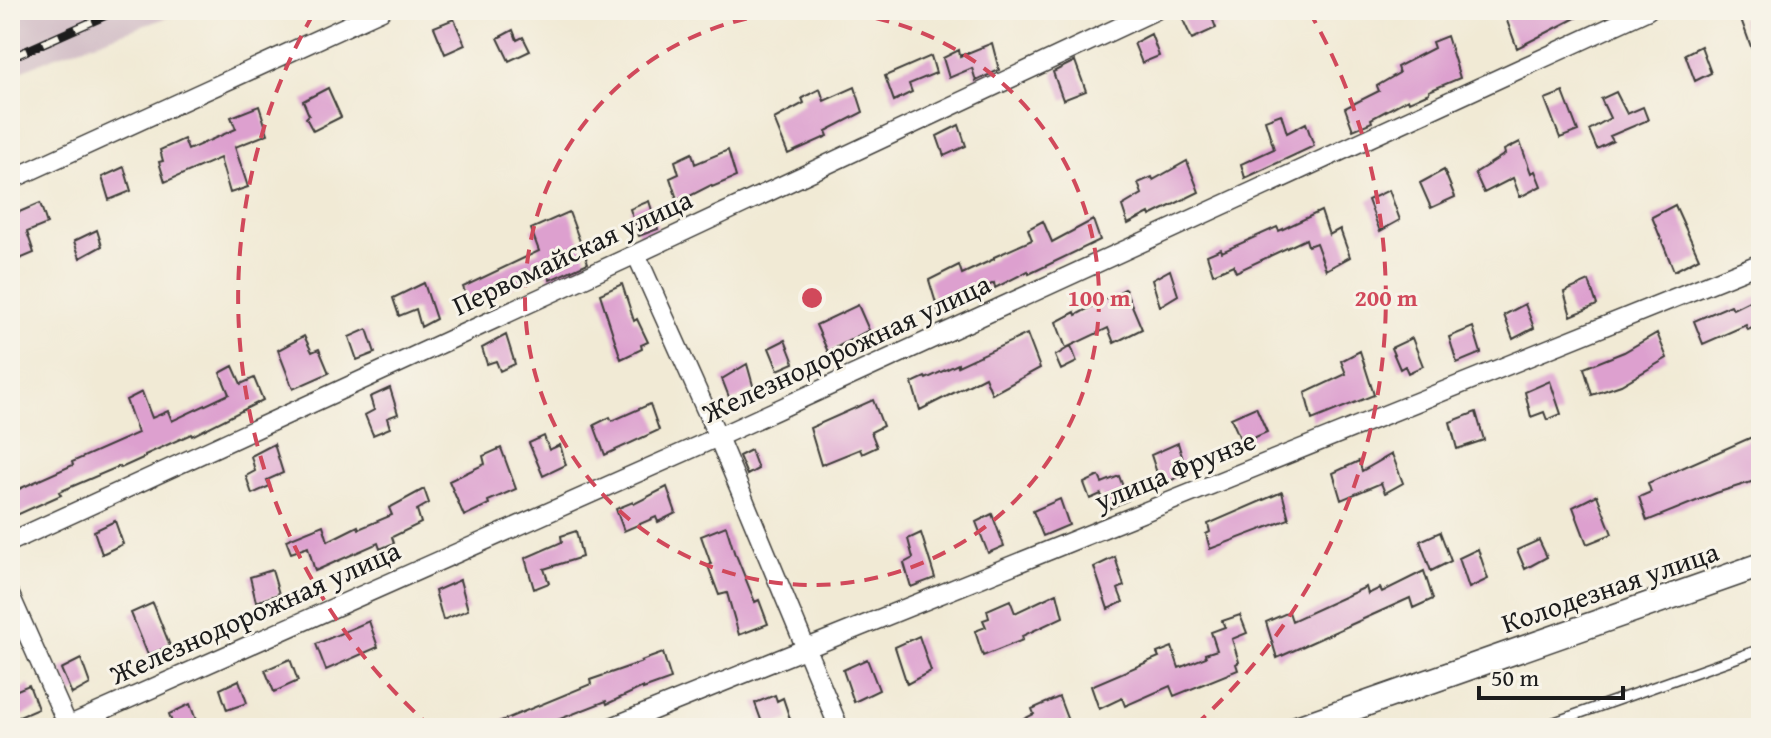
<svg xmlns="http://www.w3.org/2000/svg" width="1771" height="738" font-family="'Gentium Book Plus',serif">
<rect width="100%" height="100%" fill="#f7f3e8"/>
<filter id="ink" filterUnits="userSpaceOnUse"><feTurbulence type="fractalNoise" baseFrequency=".0125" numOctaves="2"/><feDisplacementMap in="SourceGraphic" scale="16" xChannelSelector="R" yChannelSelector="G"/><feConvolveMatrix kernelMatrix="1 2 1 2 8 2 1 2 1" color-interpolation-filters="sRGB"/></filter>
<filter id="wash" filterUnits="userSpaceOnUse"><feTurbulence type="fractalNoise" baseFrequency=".006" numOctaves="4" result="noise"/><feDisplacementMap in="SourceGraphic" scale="32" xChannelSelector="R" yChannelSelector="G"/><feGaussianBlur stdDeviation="1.8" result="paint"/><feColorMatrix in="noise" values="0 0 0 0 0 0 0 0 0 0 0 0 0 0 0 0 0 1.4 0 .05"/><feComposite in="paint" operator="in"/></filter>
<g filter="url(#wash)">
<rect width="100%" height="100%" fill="#f1ead5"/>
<path fill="#d2bdc6" d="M10,10H189L53,57L10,76Z"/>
<g id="blocks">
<path fill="#dda0cf" d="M1203,10H1209L1216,28L1192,39L1183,20Z
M1503,10H1591L1517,48Z
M1761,10V69H1759L1741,19Z
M454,19L465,45L445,54L434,27Z
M513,30L517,40L523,37L530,51L509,61L498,38Z
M1151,34L1159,56L1142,63L1134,43Z
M1447,36L1460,78L1429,91V93L1409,102L1408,99L1371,119L1372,122L1353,130L1345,108L1379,91L1377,86L1399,73L1397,67L1434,48L1432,42Z
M992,43L999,70L976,81L972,68L949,78L943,58L959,50L960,56Z
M1701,46L1711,73L1695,81L1685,54Z
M931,56L936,73L909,84L912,92L894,101L885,76Z
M1075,61L1086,91L1063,100L1053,72Z
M855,87L863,112L826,131L828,136L788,154L774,119L804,103L802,98L820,89L824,101Z
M328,88L341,117L313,131L306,118L309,115L303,101Z
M1563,92L1578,131L1560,138L1545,99Z
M1616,92L1627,114L1643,107L1648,120L1610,136L1613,141L1597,149L1589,130L1610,118L1601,99Z
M259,106L268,134L235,147L248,187L230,193L220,158L165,182L159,162L163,161L160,150L184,139L188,150L236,129L231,117Z
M1281,114L1287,133L1306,123L1314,146L1245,178L1241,164L1274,149L1265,120Z
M959,125L966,146L944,156L937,136Z
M1520,142L1531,173L1535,171L1541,186L1520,197L1513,178L1484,193L1475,173L1505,154L1504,150Z
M728,150L736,177L712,187L711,185L684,199H677L670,178L679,174L675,161L692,153L695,164Z
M1187,161L1199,192L1150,216L1149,213L1128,224L1122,206L1142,194L1138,183L1152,177L1153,180Z
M124,167L131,191L109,200L102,177Z
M1444,170L1455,197L1431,208L1420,183Z
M1389,190L1400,220L1380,231L1368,200Z
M649,201L658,229L639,236L630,209Z
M40,203L47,224L27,232L34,253L10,263V216Z
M1675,205L1699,258L1674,271L1652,217Z
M1321,211L1329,235L1340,229L1350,257L1326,270L1316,243L1308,246L1306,239L1236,272L1233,265L1213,274L1207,255L1221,249L1222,252L1277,227L1279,231Z
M569,212L588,263L550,280L546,270L471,307L463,287L539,251L531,229Z
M1093,220L1100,240L1029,274L1028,271L995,288L994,283L938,310L929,280L959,265L962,274L994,259V257L1032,240L1028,229L1043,221L1052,242Z
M97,230L102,246L80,258L74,241Z
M1170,270L1178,295L1160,306L1152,280Z
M1589,281L1597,305L1571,316L1564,292Z
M424,283L436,319L421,327L416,309L399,316L393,298Z
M622,284L634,321L637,319L648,342L641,345L642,349L621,359L600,294Z
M1125,289L1142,329L1114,343L1108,328L1066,348L1056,322L1075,312L1076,315Z
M1761,295V324L1748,330L1746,325L1703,344L1694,321L1731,305L1733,309Z
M1525,304L1534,328L1513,339L1504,315Z
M858,305L869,330L828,352L816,325Z
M1473,327L1481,353L1457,363L1449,337Z
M367,329L375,353L357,360L349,337Z
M1657,333L1667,358L1621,385L1592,395L1584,368L1624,352Z
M1027,334L1040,368L992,394L985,377L920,410L912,383L925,377L926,379L958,364V366Z
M506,335L515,364L500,371L496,361L487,364L482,348Z
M304,336L312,352L319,349L329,373L293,389L278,350Z
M1412,338L1423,366L1408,373L1405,366L1400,369L1391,348Z
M785,340L794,363L778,370L769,348Z
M1071,346L1077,362L1061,370L1055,356Z
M1360,351L1374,395L1312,420L1305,393L1346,374L1341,361Z
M747,364L754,389L731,402L722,379Z
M233,366L241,384L254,378L263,400L192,436L191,434L145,455V457L121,468L120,466L59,492L61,495L10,518V493L73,465L72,462L138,433L126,400L142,392L152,418L168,411L172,421L229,394L220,373Z
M1550,381L1561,414L1547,420L1544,412L1531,417L1525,392Z
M390,388L398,414L387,418L390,428L373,435L365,415L374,410L370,397Z
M873,400L883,426L871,432L877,447L862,454L860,449L821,465L810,428Z
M650,404L659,430L605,455L594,425L610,417L612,421Z
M1256,407L1267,432L1242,443L1231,418Z
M1476,412L1484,440L1457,449L1450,422Z
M1761,433V479L1716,493L1647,521L1639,497L1651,492L1648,483Z
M544,436L549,450L560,445L566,465L543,476L529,443Z
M1178,443L1187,473L1161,485L1151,455Z
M274,444L283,473L267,480L270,486L252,494L246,476L255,471L251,456Z
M501,448L516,489L488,501L489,504L464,516L449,481L485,464L483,456Z
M751,450L758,469L747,475L739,456Z
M1392,454L1403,483L1385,493L1381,483L1341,500L1333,473L1359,461L1362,471Z
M1099,476L1102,483L1119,476L1128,500L1106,510L1101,494L1090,499L1084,483Z
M667,487L676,513L658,522L656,517L624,531L616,509L633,502L634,504Z
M424,489L429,503L417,510L421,523L392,537L394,543L380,549L378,543L315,571L308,547L291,553L286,540L323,525L328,541L358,526L359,529L392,515L389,508Z
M1282,492L1289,519L1210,549L1206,534L1210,532L1208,524Z
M1597,495L1612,534L1587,544L1573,507Z
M1060,499L1069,525L1043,536L1033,511Z
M992,514L1004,546L988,553L976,522Z
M115,521L123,544L102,554L94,531Z
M726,526L735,555H736L755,602L759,600L768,624L739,635L727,593L719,595L708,566L711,564L701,536Z
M576,531L582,557L544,569L549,583L534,589L525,558L562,542L561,536Z
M1440,532L1451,561L1431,571L1420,541Z
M921,533L935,578L911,587L904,563L913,558L908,539Z
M1539,540L1547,557L1525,569L1517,550Z
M1478,549L1488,579L1469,588L1459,558Z
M1115,557L1124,586L1118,589L1123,602L1108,609L1094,567Z
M272,570L279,594L256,602L250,577Z
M1424,571L1433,599L1413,608L1410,598L1277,658L1266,622L1289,612L1292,621L1366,587L1368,594L1380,588L1382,592Z
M460,580L468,610L443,620L435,591Z
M1057,593L1063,617L1022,636L1023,640L983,656L975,631L986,627L983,620L989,618L987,610L1010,600L1015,613Z
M153,603L170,646L148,655L131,613Z
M1240,615L1247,633L1232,639L1239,662L1236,664L1238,670L1174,696L1170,686L1125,706L1122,698L1099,709L1091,686L1159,657L1157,653L1172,647L1179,668L1206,657L1205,654L1217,650L1211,632L1225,627L1222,621Z
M369,621L378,647L326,670L316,644Z
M919,636L931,671L907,684L895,647Z
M663,653L671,679L643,689V687L607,704L606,701L537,728H484L591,684L590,680L642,662L641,661Z
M81,659L90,684L72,694L61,669Z
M290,659L298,681L274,692L265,670Z
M867,659L879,690L854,702L843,670Z
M239,680L247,703L227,710L220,689Z
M29,685L38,709L10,721V693Z
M775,695L777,701L783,698L790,719L764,728L755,703Z
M1059,697L1068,721L1053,728H1006L1034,714L1032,709Z
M190,704L199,728H174L169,714Z"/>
</g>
</g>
<g filter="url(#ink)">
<use href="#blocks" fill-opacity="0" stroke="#3c3b38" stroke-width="2"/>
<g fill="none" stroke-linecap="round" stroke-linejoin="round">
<g stroke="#3c3b38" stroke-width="12">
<path id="service" d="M1538,728L1761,649"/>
</g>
<g stroke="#3c3b38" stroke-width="21">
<path id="minor" d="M10,180L382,10
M636,254L718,437L839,728
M10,542L636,254L1156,10
M10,595L69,728
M63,728L718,437L1648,10
M609,728L1761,263"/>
</g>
<g stroke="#3c3b38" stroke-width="27">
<path id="secondary" d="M1297,728L1761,565"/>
</g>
<use href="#service" stroke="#fff" stroke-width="9"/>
<use href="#minor" stroke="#fff" stroke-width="18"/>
<use href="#secondary" stroke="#fff" stroke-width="24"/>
<g stroke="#1c1c1c" stroke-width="9">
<path id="rail" d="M10,58L118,10"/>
</g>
<use href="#rail" stroke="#f7f3e8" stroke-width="6" stroke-dasharray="18" stroke-linecap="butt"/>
</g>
</g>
<g fill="none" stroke="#d1495b" stroke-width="4" stroke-dasharray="14 10">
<circle cx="812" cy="298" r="287"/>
<path d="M432 728A574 574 0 0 1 315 11M1309 11A574 574 0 0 1 1192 728"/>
</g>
<g text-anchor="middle" stroke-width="6" stroke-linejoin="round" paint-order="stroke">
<g font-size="28" fill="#1c1c1c" stroke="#f7f3e8">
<text transform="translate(572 252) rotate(-25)" y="10">Первомайская улица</text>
<text transform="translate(846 348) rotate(-25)" y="10">Железнодорожная улица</text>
<text transform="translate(1175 470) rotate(-22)" y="10">улица Фрунзе</text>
<text transform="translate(1610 587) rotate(-19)" y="10">Колодезная улица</text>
<text transform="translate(255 612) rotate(-24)" y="10">Железнодорожная улица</text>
</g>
</g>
<circle cx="812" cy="298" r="12" fill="#d1495b" stroke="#f7f3e8" stroke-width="4"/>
<g font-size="24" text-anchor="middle" font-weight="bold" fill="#d1495b" stroke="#f7f3e8" stroke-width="6" stroke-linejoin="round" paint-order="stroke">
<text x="1099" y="306">100 m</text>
<text x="1386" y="306">200 m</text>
</g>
<rect width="1771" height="738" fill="none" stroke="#f7f3e8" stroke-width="40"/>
<path d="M1479 686v12h144v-12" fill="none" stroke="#1c1c1c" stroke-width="4"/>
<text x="1491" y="686" font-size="24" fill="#1c1c1c" stroke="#f7f3e8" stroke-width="6" paint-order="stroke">50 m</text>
</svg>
